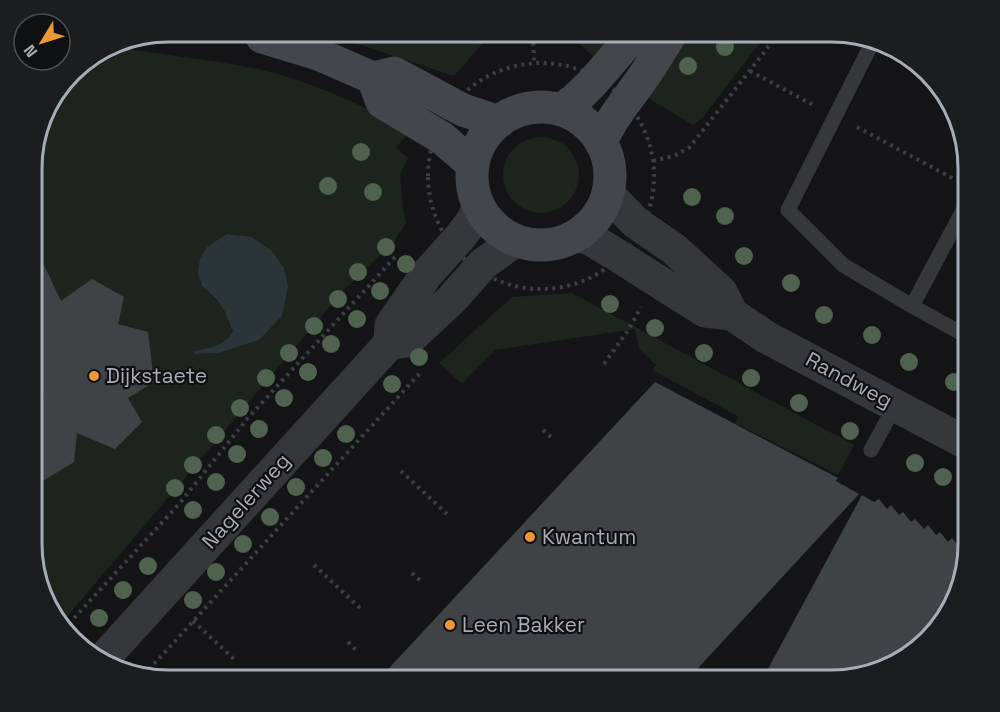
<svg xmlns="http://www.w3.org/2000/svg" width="1000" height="712" font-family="'Space Grotesk',sans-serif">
<rect width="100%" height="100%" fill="#141416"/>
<path fill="#1d241d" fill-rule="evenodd" d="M768,32L703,117L693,125L643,95L692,33Z
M568,34H614L595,58Z
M490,35L454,76L337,37Z
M111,46C163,56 215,59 266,71C309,81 372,108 409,133L396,148L408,158L400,175L403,209L406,223L392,244L343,291L66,618L47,603L33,562V149L50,100L78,65ZM202,286L282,316L259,340L194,354V351C208,349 227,344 233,331C227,312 216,299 202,286Z
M503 175a38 38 0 1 1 76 0a38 38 0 1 1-76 0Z
M572,293L854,445L838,475L735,423L738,416L652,370L656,365L639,349L635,329L495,350L462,384L439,363L512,297Z"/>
<path fill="#2b3539" d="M227,234L251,237L272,251L284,268L288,287L282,316L259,340L218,353L194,354V351C208,349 227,344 233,331L225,312L216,299L202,286L198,273L200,259L207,247Z"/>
<path fill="#404346" d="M33,242L61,301L92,279L124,297L118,324L148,332L154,382L128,398L142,422L115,449L77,433L74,462L33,487V420L44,398L36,394L33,371Z
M655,382L838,478L836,481L859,494L687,680H378Z
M862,495L874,502L879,499L887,509L891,505L899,515L903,512L911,522L915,519L924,529L928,525L936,535L940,532L948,542L952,538L967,556L940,628L892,667L833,680H762Z"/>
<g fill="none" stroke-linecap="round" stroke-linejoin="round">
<path stroke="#3b3e42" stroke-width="4" stroke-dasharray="3 4.5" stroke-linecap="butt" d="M533,35L534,63
M428 176a113 113 0 1 1 226 0a113 113 0 1 1-226 0Z
M750,71L815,106
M857,127L956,180
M653,161L674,156L689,148L780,32
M604,364L629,329L641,307
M33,402L37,395
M543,430L554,440
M401,471L448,515
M314,565L361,609
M412,573L422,582
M193,621L235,660
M64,629L179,504L248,418L396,256
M348,642L358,652
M144,675L421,372"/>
<path stroke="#35373b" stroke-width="15" d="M872,43L788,210L843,265L912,306L968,201
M912,306L968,337
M871,450L896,404"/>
<path stroke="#35373b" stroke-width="33" d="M608,194L635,222L674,249L721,292L732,314
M578,235L592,240L612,252L705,311L732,314L766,337L968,444
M390,343L407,341L452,299L483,264L516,240
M103,659L390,343L391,325L426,275L460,237L473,220L479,206"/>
<path stroke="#43464b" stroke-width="33" d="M262,37L318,54L373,78L394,73L463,110L499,122
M373,78L382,102L442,138L473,165
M472 176a69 69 0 1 1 138 0a69 69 0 1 1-138 0Z
M561,110C591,90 610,60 635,34
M601,143C612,115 632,95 648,70C656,58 664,46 671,33"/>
</g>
<g fill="#4f624f">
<circle cx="725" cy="47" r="9"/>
<circle cx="688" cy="66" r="9"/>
<circle cx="361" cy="152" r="9"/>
<circle cx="328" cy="186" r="9"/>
<circle cx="373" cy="192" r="9"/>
<circle cx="692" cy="197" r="9"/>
<circle cx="725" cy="216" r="9"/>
<circle cx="386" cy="247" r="9"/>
<circle cx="744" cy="256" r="9"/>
<circle cx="406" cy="264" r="9"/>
<circle cx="358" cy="272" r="9"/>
<circle cx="791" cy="283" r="9"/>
<circle cx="380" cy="291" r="9"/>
<circle cx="338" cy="299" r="9"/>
<circle cx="610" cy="304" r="9"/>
<circle cx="824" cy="315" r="9"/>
<circle cx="357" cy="319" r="9"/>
<circle cx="314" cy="326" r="9"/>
<circle cx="655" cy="328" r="9"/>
<circle cx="872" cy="335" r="9"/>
<circle cx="331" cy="344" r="9"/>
<circle cx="289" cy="353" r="9"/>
<circle cx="704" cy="353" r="9"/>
<circle cx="419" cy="357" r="9"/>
<circle cx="909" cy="362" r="9"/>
<circle cx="308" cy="372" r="9"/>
<circle cx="266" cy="378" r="9"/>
<circle cx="751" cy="378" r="9"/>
<circle cx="954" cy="382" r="9"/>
<circle cx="392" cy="384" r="9"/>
<circle cx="284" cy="398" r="9"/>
<circle cx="799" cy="403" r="9"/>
<circle cx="240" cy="408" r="9"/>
<circle cx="259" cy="429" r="9"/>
<circle cx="850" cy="431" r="9"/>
<circle cx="346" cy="434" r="9"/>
<circle cx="216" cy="435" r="9"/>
<circle cx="237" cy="454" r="9"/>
<circle cx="323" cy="458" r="9"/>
<circle cx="915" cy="463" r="9"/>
<circle cx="193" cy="465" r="9"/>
<circle cx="943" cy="477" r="9"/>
<circle cx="216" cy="482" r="9"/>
<circle cx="296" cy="487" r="9"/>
<circle cx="175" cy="488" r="9"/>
<circle cx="193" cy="510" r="9"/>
<circle cx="270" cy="517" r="9"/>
<circle cx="243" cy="544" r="9"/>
<circle cx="148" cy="566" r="9"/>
<circle cx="216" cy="572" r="9"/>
<circle cx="123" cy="590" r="9"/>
<circle cx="193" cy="600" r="9"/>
<circle cx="99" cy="618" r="9"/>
</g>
<g fill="#ed9835" stroke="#0f1011" stroke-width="2">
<circle cx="94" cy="376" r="6"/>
<circle cx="530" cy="537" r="6"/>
<circle cx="450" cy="625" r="6"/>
</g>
<g text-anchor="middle" stroke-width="4.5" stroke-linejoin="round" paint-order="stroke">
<g font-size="21" fill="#a6adb6" stroke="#0f1011" text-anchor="start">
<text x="106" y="383">Dijkstaete</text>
<text x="542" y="544">Kwantum</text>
<text x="462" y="632">Leen Bakker</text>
</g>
<g font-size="21" fill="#a6adb6" stroke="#0f1011">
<text transform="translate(849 380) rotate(28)" y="7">Randweg</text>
<text transform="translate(246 501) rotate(-48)" y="7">Nagelerweg</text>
</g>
</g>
<path d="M0 0H1000V712H0ZM168 42H832A126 126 0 0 1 958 168V544A126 126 0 0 1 832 670H168A126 126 0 0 1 42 544V168A126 126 0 0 1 168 42Z" fill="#1b1d1e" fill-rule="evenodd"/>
<path fill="none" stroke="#a6adb6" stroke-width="3" d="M168 42H832A126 126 0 0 1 958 168V544A126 126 0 0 1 832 670H168A126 126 0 0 1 42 544V168A126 126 0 0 1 168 42Z"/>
<g transform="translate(42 42) rotate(232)"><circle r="28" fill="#0f1011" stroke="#4b4f53" stroke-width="1.5"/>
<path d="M0-4.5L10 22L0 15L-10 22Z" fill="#ed9835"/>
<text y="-9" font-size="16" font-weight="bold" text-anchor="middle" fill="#a6adb6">N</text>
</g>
</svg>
